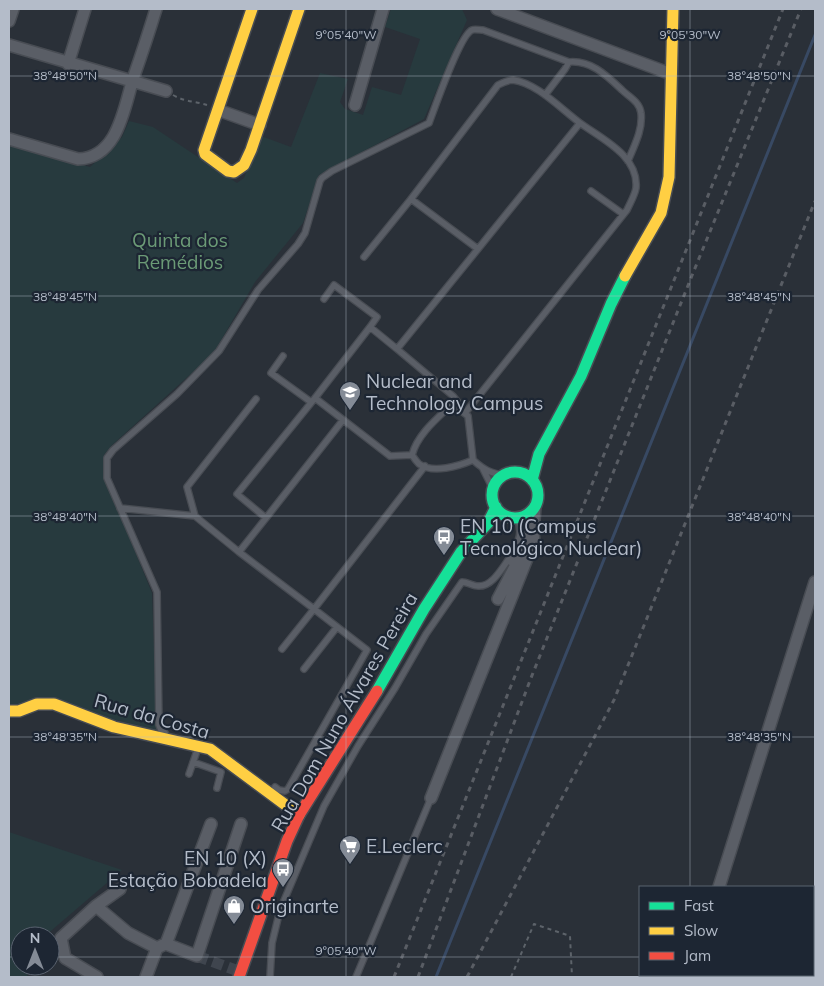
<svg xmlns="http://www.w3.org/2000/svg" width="824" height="986" font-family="Mulish,sans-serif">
<rect width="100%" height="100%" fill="#2a3038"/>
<path fill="#273a3e" d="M391,9H462L467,20L424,119L319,175L303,223L255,282L213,354L111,446L104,455L103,473L152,593L157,732L91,713L9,707V144L90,167L122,137L129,121L153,127L237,183L244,178L261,136L291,147L320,73L348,79L340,102L345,109L363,115L372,87L401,95L420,39L385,27Z
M9,832L122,870L45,936H20V966H29L27,977H9Z"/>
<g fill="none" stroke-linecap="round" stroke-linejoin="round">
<path stroke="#384963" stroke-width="3" d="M436,977L815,35"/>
<path stroke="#3f454e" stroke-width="11" stroke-dasharray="11 5.5" stroke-linecap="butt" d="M197,956L241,972"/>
<g stroke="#484c53" stroke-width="8">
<path id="lane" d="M545,95L565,69L569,62
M591,191L623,214
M411,199L478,249
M364,257L411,199L498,85C502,83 508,80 513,80C537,83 561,109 580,123
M324,299L334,285L377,317L370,327
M397,349L370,327L315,398L390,456L412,455
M283,356L271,373L311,402
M315,398L237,494L266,518L343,420
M448,408L457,401L453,396L397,349L580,123C602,139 639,156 636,188C635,195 630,203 627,210L465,413
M473,460C459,466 433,474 419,464C417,462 414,458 412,455C417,436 434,421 448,408L460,410L468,416L473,460C483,469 491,474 505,475
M483,469L491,485L493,496
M120,508L195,516
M266,518L239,552L314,609L425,466
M239,552L195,516L187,487L256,399
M304,669L337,627
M165,733L161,730L159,725L157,592L107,478V458L113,450L177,394L219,351L258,290L298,244L305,233L320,181L322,178L332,171L429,123C435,107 460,35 472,30C474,29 480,30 483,30L569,62C591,60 606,75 622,90C629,97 640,102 641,113C643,130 634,146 628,161
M193,762L221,772L217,788
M189,774L198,748
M275,787L279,790L285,791L288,789L367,650L314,609L282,649
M270,977L272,943L280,910L324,806L358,746L395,688L426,634L462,582C467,582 473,586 478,586C493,587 503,566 511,556
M356,977L431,798"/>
</g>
<g stroke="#484c53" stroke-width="14">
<path id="street" d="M497,9L671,74
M9,21L13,9
M9,45L166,91
M68,64L85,9
M355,105L383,9
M218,110L260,125
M9,139L78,159C118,158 124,108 133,79C141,56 149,32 156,9
M530,538L533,533L535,507
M512,560C520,544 527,535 520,518
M498,599L521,555
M431,798L534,541L533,533
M211,824L166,944L197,956L241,824
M719,887L815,582
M96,906L128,933L157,948
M97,977L65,958L61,938L96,906L120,889
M146,977L157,948L163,945
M690,977L691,975"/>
</g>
<g stroke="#484c53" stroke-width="14">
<path id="fast" d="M492 495a23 23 0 1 1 46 0a23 23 0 1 1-46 0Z
M532,480L539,454L581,376L611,304L625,276
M377,691L424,609L461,552L488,523L496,507"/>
</g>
<g stroke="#484c53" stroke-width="14">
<path id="slow" d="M252,9L204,150L205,154L228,171L234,172L244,165L251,150L299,9
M625,276L661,213L669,177L673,9
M9,711H19L37,704H54L114,727L210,749L299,815"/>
</g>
<g stroke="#484c53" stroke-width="14">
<path id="jam" d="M239,977L287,841L299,815L377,691"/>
</g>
<path stroke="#5d636a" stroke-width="2" stroke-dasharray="4 4" stroke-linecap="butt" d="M173,95C185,102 194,101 207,105
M511,977L534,924L570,936L572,977"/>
<use href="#lane" stroke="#5a5e66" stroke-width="5.5"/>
<use href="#street" stroke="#5a5e66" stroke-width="11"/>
<use href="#fast" stroke="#16e098" stroke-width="11"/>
<use href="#slow" stroke="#ffcf43" stroke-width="11"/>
<use href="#jam" stroke="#f24e42" stroke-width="11"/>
<path stroke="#595d64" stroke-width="3" stroke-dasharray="5 5" stroke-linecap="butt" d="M394,977L783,9
M418,977L531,678L691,278L801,9
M467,977L614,700L815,201"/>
</g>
<path fill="none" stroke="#b4bcc9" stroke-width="1" stroke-opacity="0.45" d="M346,9V977M690,9V887M9,76H815M9,296H815M9,516H815M9,737H815M9,957H20M50,957H640M813,957H815M690,975V977"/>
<defs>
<g id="university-pin" transform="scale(1.125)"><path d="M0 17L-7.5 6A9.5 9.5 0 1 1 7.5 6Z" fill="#848b96" stroke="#1d2633"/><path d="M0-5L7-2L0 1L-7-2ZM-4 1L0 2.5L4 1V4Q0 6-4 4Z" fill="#fff"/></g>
<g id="bus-pin" transform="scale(1.125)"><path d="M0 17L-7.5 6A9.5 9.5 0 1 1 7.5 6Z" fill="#848b96" stroke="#1d2633"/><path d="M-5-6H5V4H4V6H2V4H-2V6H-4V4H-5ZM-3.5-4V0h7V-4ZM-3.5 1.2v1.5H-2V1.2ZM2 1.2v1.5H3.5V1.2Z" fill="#fff"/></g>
<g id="supermarket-pin" transform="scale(1.125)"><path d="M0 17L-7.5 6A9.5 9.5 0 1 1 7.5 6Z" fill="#848b96" stroke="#1d2633"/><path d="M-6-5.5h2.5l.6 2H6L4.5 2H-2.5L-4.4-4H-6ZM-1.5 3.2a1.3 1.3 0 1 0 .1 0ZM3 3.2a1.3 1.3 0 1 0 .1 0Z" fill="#fff"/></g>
<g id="shop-pin" transform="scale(1.125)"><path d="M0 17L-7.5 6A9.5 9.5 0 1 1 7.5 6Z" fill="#848b96" stroke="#1d2633"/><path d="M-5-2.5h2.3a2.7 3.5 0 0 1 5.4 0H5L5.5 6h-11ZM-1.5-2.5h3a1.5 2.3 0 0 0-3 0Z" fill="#fff"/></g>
</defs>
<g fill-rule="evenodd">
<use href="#university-pin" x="350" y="392"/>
<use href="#bus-pin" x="444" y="537"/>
<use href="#supermarket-pin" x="350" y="846"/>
<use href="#bus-pin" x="283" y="869"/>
<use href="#shop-pin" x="234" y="906"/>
</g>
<g text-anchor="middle" stroke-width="4.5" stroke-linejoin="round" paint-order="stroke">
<g font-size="19" fill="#6b9a76" stroke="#1d2633">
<text x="180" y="247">Quinta dos<tspan x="180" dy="22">Remédios</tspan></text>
</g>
<g font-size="19" fill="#b4bcc9" stroke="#1d2633" text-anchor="start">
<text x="366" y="388">Nuclear and<tspan x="366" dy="22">Technology Campus</tspan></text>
<text x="460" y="533">EN 10 (Campus<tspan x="460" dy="22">Tecnológico Nuclear)</tspan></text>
<text x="366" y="853">E.Leclerc</text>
<text x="267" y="865" text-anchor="end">EN 10 (X)<tspan x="267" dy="22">Estação Bobadela</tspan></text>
<text x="250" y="913">Originarte</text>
</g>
<g font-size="19" fill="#b4bcc9" stroke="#1d2633">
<text transform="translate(344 712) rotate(-60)" y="7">Rua Dom Nuno Álvares Pereira</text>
<text transform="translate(152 716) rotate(16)" y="7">Rua da Costa</text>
</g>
</g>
<g font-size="12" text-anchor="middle" fill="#b4bcc9" stroke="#1d2633" stroke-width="4.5" stroke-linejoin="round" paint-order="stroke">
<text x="346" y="39">9°05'40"W</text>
<text x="690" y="39">9°05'30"W</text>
<text x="65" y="80">38°48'50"N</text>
<text x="759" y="80">38°48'50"N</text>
<text x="65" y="301">38°48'45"N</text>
<text x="759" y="301">38°48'45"N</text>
<text x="65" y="521">38°48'40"N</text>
<text x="759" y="521">38°48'40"N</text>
<text x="65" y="741">38°48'35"N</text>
<text x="759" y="741">38°48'35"N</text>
<text x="346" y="955">9°05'40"W</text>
</g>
<rect width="824" height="986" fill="none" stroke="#b4bcc9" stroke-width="20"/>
<rect x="639" y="886" width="175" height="90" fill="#1d2633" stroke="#59626f"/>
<rect x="649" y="902" width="25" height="8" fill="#16e098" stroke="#59626f"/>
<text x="684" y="911" font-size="15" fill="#b4bcc9">Fast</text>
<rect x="649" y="927" width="25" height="8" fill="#ffcf43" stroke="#59626f"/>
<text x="684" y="936" font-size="15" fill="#b4bcc9">Slow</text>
<rect x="649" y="952" width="25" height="8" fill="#f24e42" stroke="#59626f"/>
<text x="684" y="961" font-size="15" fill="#b4bcc9">Jam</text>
<g transform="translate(35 951)"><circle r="24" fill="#1d2633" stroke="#59626f"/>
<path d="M0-4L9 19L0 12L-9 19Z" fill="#848b96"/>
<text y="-8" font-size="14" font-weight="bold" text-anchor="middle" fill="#b4bcc9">N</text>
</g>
</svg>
